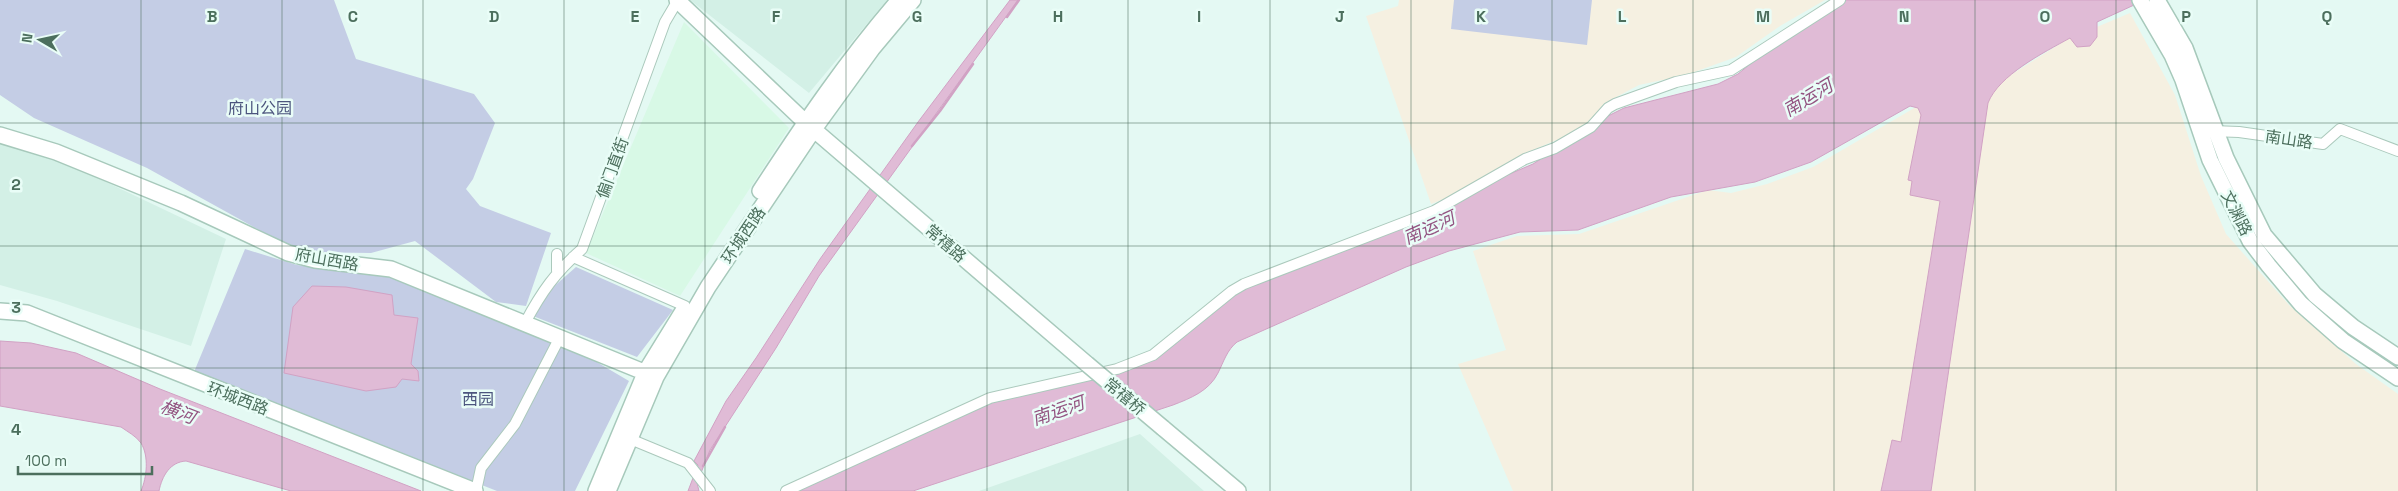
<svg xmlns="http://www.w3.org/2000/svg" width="2398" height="491" font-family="'Space Grotesk','Noto Sans SC',sans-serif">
<rect width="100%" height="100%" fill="#e4f9f3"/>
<path fill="#d3f0e6" d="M690,0H887L809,93Z
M0,143L64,162L226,239L191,346L57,301L0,285Z
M1140,434L1204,491H979Z"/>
<path fill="#d8f9e6" d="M684,22L789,128L680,296L586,253Z"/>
<path fill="#f5f0e1" d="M1399,0H1825L1780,26L1736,57L1686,75L1639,85L1605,103L1583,129L1521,155L1454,195L1431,204L1366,16L1398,6Z
M2130,13L2175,95L2201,176L2226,234L2289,305L2356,364L2398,394V491H1513L1458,364L1506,350L1473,251L1517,236L1579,234L1708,190L1731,193L1767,184L1813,167L1916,107L1993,86L2066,40Z"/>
<path fill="#c4cde5" d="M0,0H334L356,59L474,94L495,123L473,179L466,189L480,206L551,233L526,306L496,302L415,241L371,253L299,252L147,168L34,118L0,95Z
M1454,0H1592L1587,45L1451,29Z
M245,249L297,265L386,276L583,354L629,381L575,491H497L194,372Z
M576,267L673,310L637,357L533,316L551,289Z"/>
<path fill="#e0bbd6" stroke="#d1a2c4" d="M1010,0H1018L819,276L776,348L710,450L697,483L699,491H688L698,465L694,461L726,401L756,358L820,259L918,122Z
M1844,0H2145L2097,22V37L2090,46L2077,47L2070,38C2043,53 1999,75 1988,103L1931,491H1881L1892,440L1901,442L1940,201L1910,195L1912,181L1908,180L1921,115L1918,108L1910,106L1811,162L1755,182L1671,197L1578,230L1520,232L1449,251L1406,267L1237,342C1227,350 1224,361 1218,373C1209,391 1191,398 1173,405L913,491H793L986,404L1132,364L1229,294L1533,164L1604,118L1624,108L1718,84L1738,74L1760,56Z
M312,286L346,287L392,295L394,315L418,318L411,364L418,371L419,381L402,379L396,387L366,391L284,373L293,307Z
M0,341L31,343L76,353L160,389L421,491H291L186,461C170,462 162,476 159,491H141C147,477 149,456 141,443C136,436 128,432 121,427L0,406Z"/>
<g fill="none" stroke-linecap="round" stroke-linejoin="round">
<path stroke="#d1a2c4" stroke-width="2.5" d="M1007,17L1019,0
M912,146L940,111L973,64
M703,466L725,427"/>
<g stroke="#abc9bc" stroke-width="12">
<path id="street" d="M2212,131L2239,132L2323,144L2340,129L2398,151
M557,254V271
M573,257L685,306
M525,323C542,291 555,273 582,249L665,22L678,0
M630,439L688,463L710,491
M476,491L481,468L515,424L560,337
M786,491L990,398L1117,369L1153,355L1232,291L1244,284L1434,211L1525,159L1555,148L1591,127L1608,108L1615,104L1676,82L1731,70L1840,0"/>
</g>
<g stroke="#a7c9bb" stroke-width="18">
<path id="secondary" d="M677,0L805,122L1087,364
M2140,0L2172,55L2183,80L2210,160L2250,241L2269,266L2301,304L2343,341L2398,378
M2157,0L2185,48L2226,158L2264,235L2315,295L2353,327L2398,357
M0,135L56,152L181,203L288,253L315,260L391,269L656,377
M760,191C803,125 847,60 899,0
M0,311L27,313L475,491
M1163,428L1238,491
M596,491L646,371L683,311
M608,491L656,377L708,287L814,129L872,49L913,0"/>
</g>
<use href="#street" stroke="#fff" stroke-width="10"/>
<use href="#secondary" stroke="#fff" stroke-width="15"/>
<g stroke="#a7c9bb" stroke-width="18" stroke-linecap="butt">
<path id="secondary-bridge" d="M1087,364L1163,428"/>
</g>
<use href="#secondary-bridge" stroke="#fff" stroke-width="15"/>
</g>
<path fill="none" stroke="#4c6f5d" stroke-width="1" stroke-opacity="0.55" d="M141,0V491M282,0V491M423,0V491M564,0V491M705,0V491M846,0V491M987,0V491M1128,0V491M1270,0V491M1411,0V491M1552,0V491M1693,0V491M1834,0V491M1975,0V491M2116,0V491M2257,0V491M0,123H2398M0,246H2398M0,368H2398"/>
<g text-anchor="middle" stroke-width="5" stroke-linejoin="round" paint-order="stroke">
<g font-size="16" fill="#4c557e" stroke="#e9fdf7">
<text x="260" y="114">府山公园</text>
<text x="478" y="405">西园</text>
</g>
<g font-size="16" fill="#4c6f5d" stroke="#e9fdf7">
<text transform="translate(2289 139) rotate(8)" y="6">南山路</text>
<text transform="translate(612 168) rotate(-70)" y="6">偏门直街</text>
<text transform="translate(2237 213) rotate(63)" y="6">文渊路</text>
<text transform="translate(743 235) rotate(-56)" y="6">环城西路</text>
<text transform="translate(946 243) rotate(41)" y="6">常禧路</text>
<text transform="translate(327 259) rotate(10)" y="6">府山西路</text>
<text transform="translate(1125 396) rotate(40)" y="6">常禧桥</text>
<text transform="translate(238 398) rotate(21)" y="6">环城西路</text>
</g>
<g font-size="18" font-style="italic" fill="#935381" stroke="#e9fdf7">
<text transform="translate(1808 98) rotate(-31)" y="6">南运河</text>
<text transform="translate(1429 228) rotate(-24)" y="6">南运河</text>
<text transform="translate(1058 411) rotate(-19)" y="6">南运河</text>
<text transform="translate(178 412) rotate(21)" y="6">横河</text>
</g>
</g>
<g font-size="16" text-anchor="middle" font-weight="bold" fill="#4c6f5d" stroke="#e9fdf7" stroke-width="5" stroke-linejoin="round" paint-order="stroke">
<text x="212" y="22">B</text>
<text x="353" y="22">C</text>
<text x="494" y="22">D</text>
<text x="635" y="22">E</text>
<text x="776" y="22">F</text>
<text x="917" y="22">G</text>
<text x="1058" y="22">H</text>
<text x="1199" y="22">I</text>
<text x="1340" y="22">J</text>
<text x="1481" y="22">K</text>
<text x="1622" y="22">L</text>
<text x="1763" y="22">M</text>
<text x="1904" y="22">N</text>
<text x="2045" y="22">O</text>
<text x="2186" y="22">P</text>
<text x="2327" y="22">Q</text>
<text x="16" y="190">2</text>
<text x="16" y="313">3</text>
<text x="16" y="435">4</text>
</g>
<g transform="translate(40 40) rotate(279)" stroke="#e9fdf7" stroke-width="4" paint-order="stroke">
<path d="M0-4L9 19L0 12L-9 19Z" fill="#4c6f5d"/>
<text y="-8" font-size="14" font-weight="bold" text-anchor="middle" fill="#4c6f5d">N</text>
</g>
<path d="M18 466v8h134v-8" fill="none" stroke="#4c6f5d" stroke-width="2.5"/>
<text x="25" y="466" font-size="15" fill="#4c6f5d" stroke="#e9fdf7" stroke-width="4" paint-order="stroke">100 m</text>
</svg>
